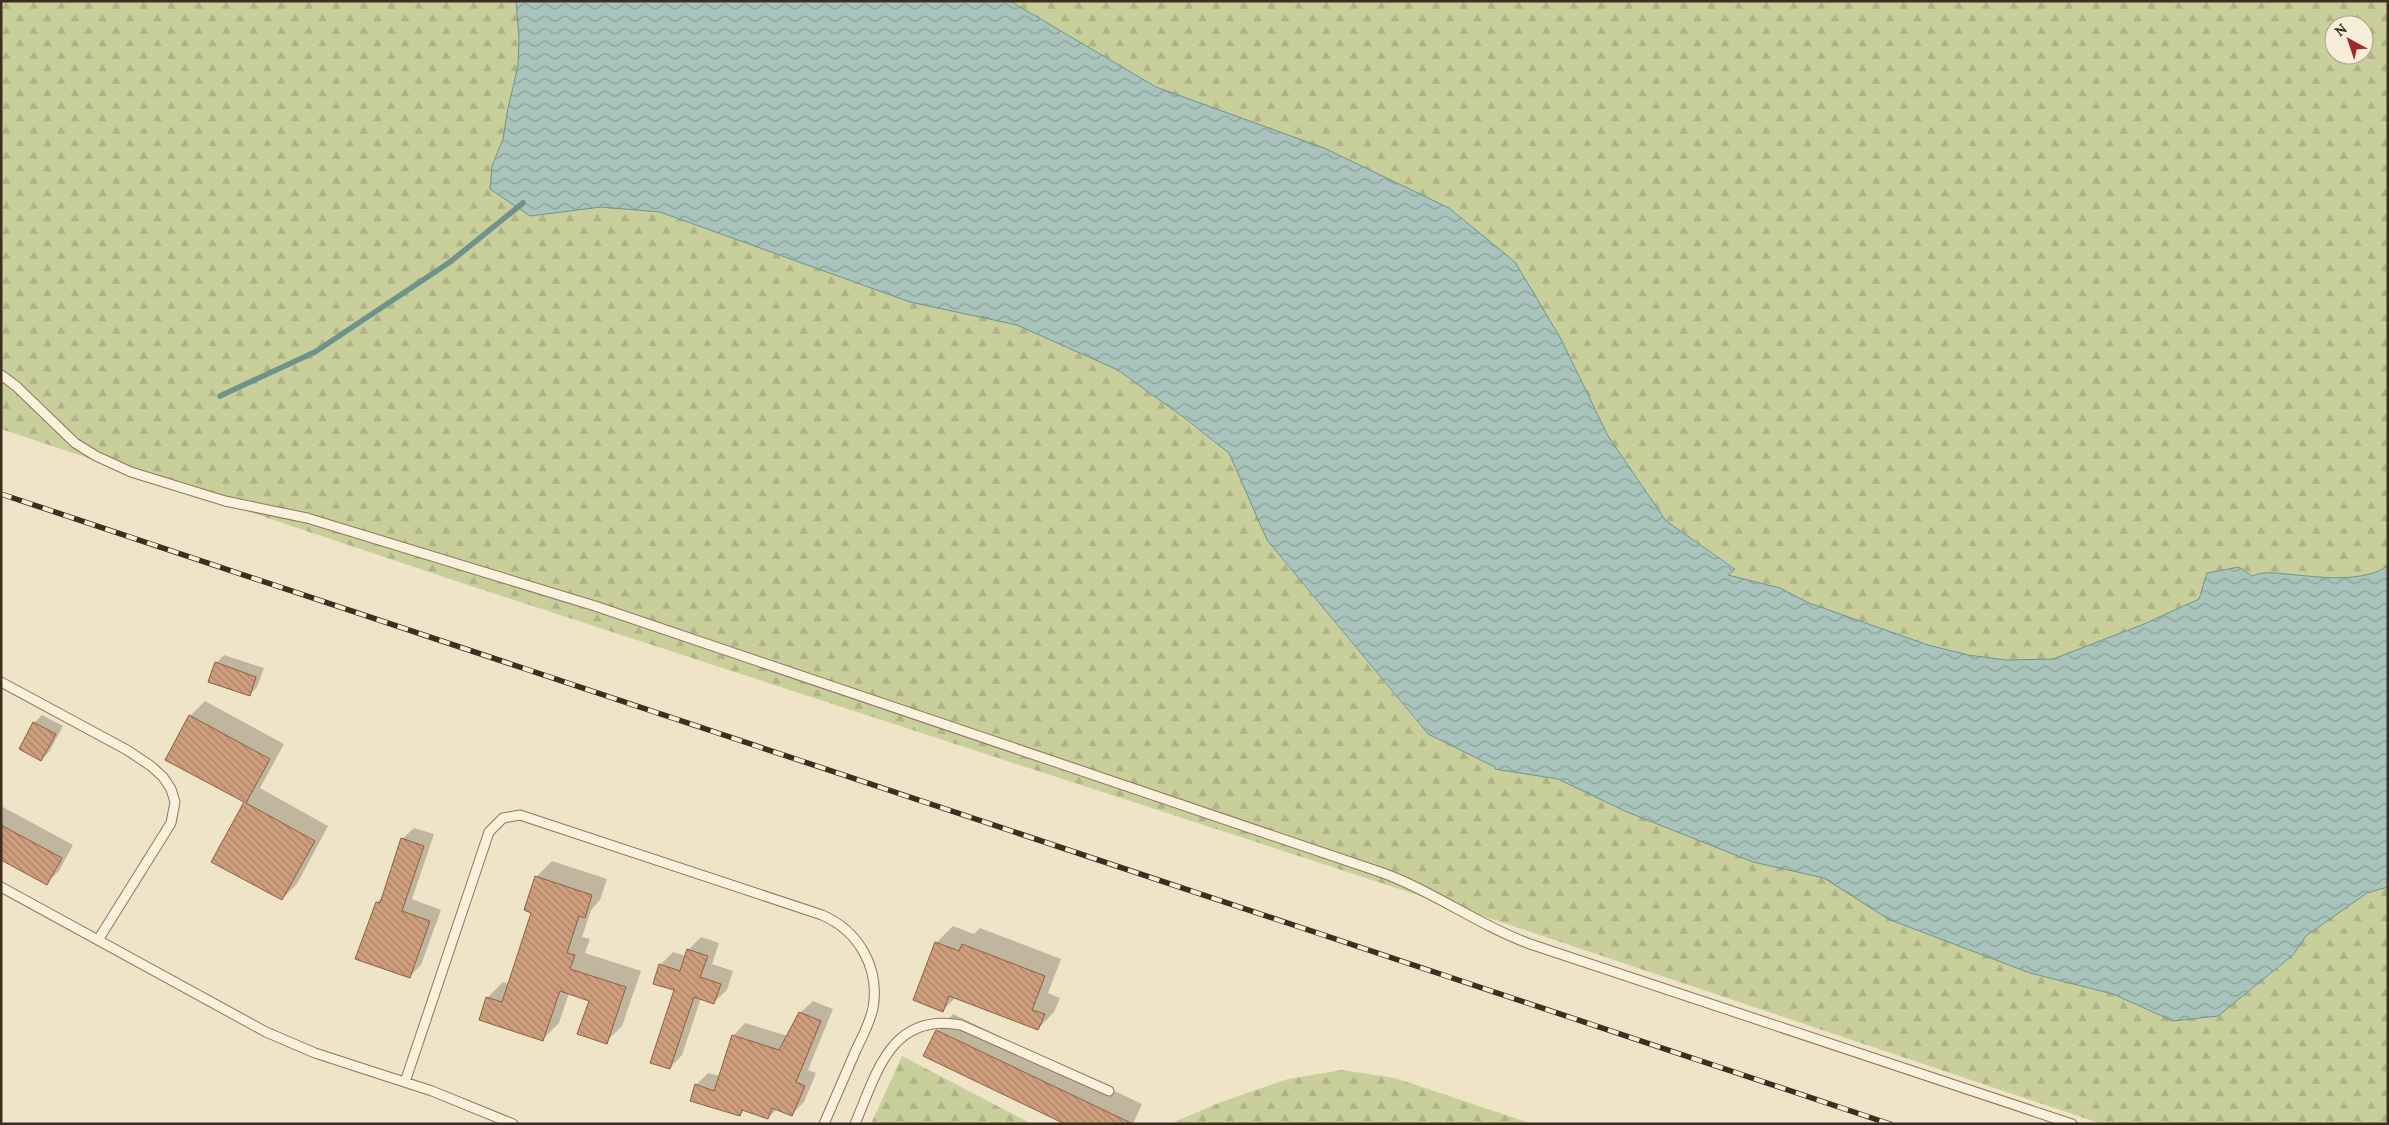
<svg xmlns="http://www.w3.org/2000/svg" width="2389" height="1125" font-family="Lora,serif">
<defs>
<pattern id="forest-firs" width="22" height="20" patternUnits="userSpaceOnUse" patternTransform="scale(1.25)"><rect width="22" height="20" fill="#c9cf9b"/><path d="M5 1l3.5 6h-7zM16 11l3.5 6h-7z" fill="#aeb285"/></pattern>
<pattern id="water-waves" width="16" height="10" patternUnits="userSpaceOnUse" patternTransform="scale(1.25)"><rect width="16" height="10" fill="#a9c4bc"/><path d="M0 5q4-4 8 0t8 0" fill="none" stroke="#8ba098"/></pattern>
<pattern id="building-back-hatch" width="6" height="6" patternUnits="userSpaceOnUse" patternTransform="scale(1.25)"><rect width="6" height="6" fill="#cf9f7d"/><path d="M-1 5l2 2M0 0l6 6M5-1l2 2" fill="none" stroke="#a98266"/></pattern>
</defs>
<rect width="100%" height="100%" fill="#f0e4c8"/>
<path fill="url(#forest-firs)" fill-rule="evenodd" d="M1,1H516L519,38L518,66L508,108L503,139L492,166L531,216L601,207L660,212L910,302L1017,325L1118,370L1229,453L1267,540L1427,734L1495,767V769L1558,779L1627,812L1753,862L1824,878L1888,919L2030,973L2113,994L2173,1021L2247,993L2293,955L2306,936L2367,893L2388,887V1124H2102L1513,926L474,587L1,429Z
M1010,1H2388V566C2363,582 2325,578 2297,575C2280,574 2267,570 2252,576L2239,567L2207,573L2199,599L2144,624L2053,659L2006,660L1968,655L1928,645L1809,603L1780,588L1728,575L1735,568L1666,521L1608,436L1561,339L1324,148L1156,87ZM2334,25H2364V55H2334Z
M902,1056L1032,1124H871Z
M1342,1070L1395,1078L1533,1124H1170L1221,1102L1288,1079Z"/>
<path fill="url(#water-waves)" stroke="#6f938a" d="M516,1H1010L1156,87L1324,148L1449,208L1515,262L1561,339L1608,436L1666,521L1735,569L1728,575L1780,588L1809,603L1928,645L1968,655L2006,660L2053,659L2144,624L2199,599L2207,573L2239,567L2252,576C2267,570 2280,574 2297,575C2325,578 2363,582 2388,566V887L2367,893L2306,936L2293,955L2218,1016L2173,1021L2113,994L2030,973L1888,919L1824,878L1753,862L1627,812L1558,779L1495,769V767L1428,734L1267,540L1229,453L1184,418L1118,370L1017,325L910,302L660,212L601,207L530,216L490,189L492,166L503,139L508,108L518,66L519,38Z"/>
<path fill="#0003" d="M224,655L264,668L257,687L249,695L216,663Z
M205,701L284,744L260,788L328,826L297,884L282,899L245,802L190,716Z
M42,715L63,726L49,752L41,760L34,723Z
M1,806L73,845L59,871L46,883L1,859Z
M414,828L434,834L412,899L441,910L421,965L409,977L377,902L384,895L402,839Z
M552,861L607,879L600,900L591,910L582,937L590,939L585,953L641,971L622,1026L606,1042L590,1000L569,993L559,1023L543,1039L487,998L503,982L509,984L533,912L536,877Z
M953,926L974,934L980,928L1061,959L1048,993L1060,998L1054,1012L1038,1029L956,997L943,1010L936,943Z
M701,937L719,943L712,964L733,971L727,990L714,1002L701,998L682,1055L670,1068L675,990L660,965L673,952L686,956L688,950Z
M813,1001L833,1009L808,1070L816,1073L804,1102L791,1115L777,1109L768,1118L745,1109L740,1115L696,1085L708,1073L720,1076L733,1036L745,1023L788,1036L800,1013Z
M953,1014L1142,1104L1133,1124H1068L937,1031Z"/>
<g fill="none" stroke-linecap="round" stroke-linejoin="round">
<path stroke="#6f938a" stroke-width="5.5" d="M220,396L315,352L450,262L523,203"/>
</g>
<path fill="url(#building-back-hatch)" stroke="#8d5f41" d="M215,662L256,677L250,696L208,682Z
M189,715L270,759L246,803L315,841L282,900L211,862L244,802L165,760Z
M33,722L56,734L41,761L19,749Z
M1,825L62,858L47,885L1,860Z
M401,838L424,846L402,911L430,921L410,978L355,959L376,902L380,903Z
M535,876L592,895L585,918L579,916L567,953L575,955L570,969L626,987L607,1044L577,1034L589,1001L560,991L543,1041L479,1020L486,997L502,1002L531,913L524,910Z
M935,942L959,951L962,944L1045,976L1032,1010L1045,1014L1038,1030L949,996L943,1012L913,1000Z
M687,949L708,956L700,977L721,984L714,1004L694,997L670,1069L650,1063L674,990L653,984L659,964L680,971Z
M799,1012L821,1021L796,1082L805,1086L792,1116L772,1108L768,1119L742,1110L740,1116L690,1101L695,1084L714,1091L732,1035L779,1050Z
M936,1030L1133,1124H1065L923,1056Z"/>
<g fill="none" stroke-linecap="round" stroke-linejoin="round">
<g stroke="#8d765c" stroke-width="11">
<path id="service" d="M1,375L16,386L75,443L96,456L131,472L225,501L307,518L595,606L1383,873C1435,892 1478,925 1530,944L2072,1124
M1,682L127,750L151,766L163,777L171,789L175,802L171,823L98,940
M1,887L266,1032L315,1053L432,1091L513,1124
M405,1082L489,832L503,818L520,815L822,915C859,931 880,968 873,1008C870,1023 862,1037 856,1050C845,1075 835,1099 824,1124
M855,1124C877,1072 891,1012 961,1025L1109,1091"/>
</g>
<use href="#service" stroke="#faf1dc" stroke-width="9"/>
<g stroke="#3d2e20" stroke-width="5.5">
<path id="rail" d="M1,494L1890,1124"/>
</g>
<use href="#rail" stroke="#f7eed8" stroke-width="4" stroke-dasharray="11" stroke-linecap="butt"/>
</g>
<rect width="2389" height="1125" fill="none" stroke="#3d2e20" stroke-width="5"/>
<g transform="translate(2349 40) rotate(320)"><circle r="24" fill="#f7eed8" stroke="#ada18e"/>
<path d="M0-4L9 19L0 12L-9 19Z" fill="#9e2a2b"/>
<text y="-8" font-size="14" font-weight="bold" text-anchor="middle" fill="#3d2e20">N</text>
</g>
</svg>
